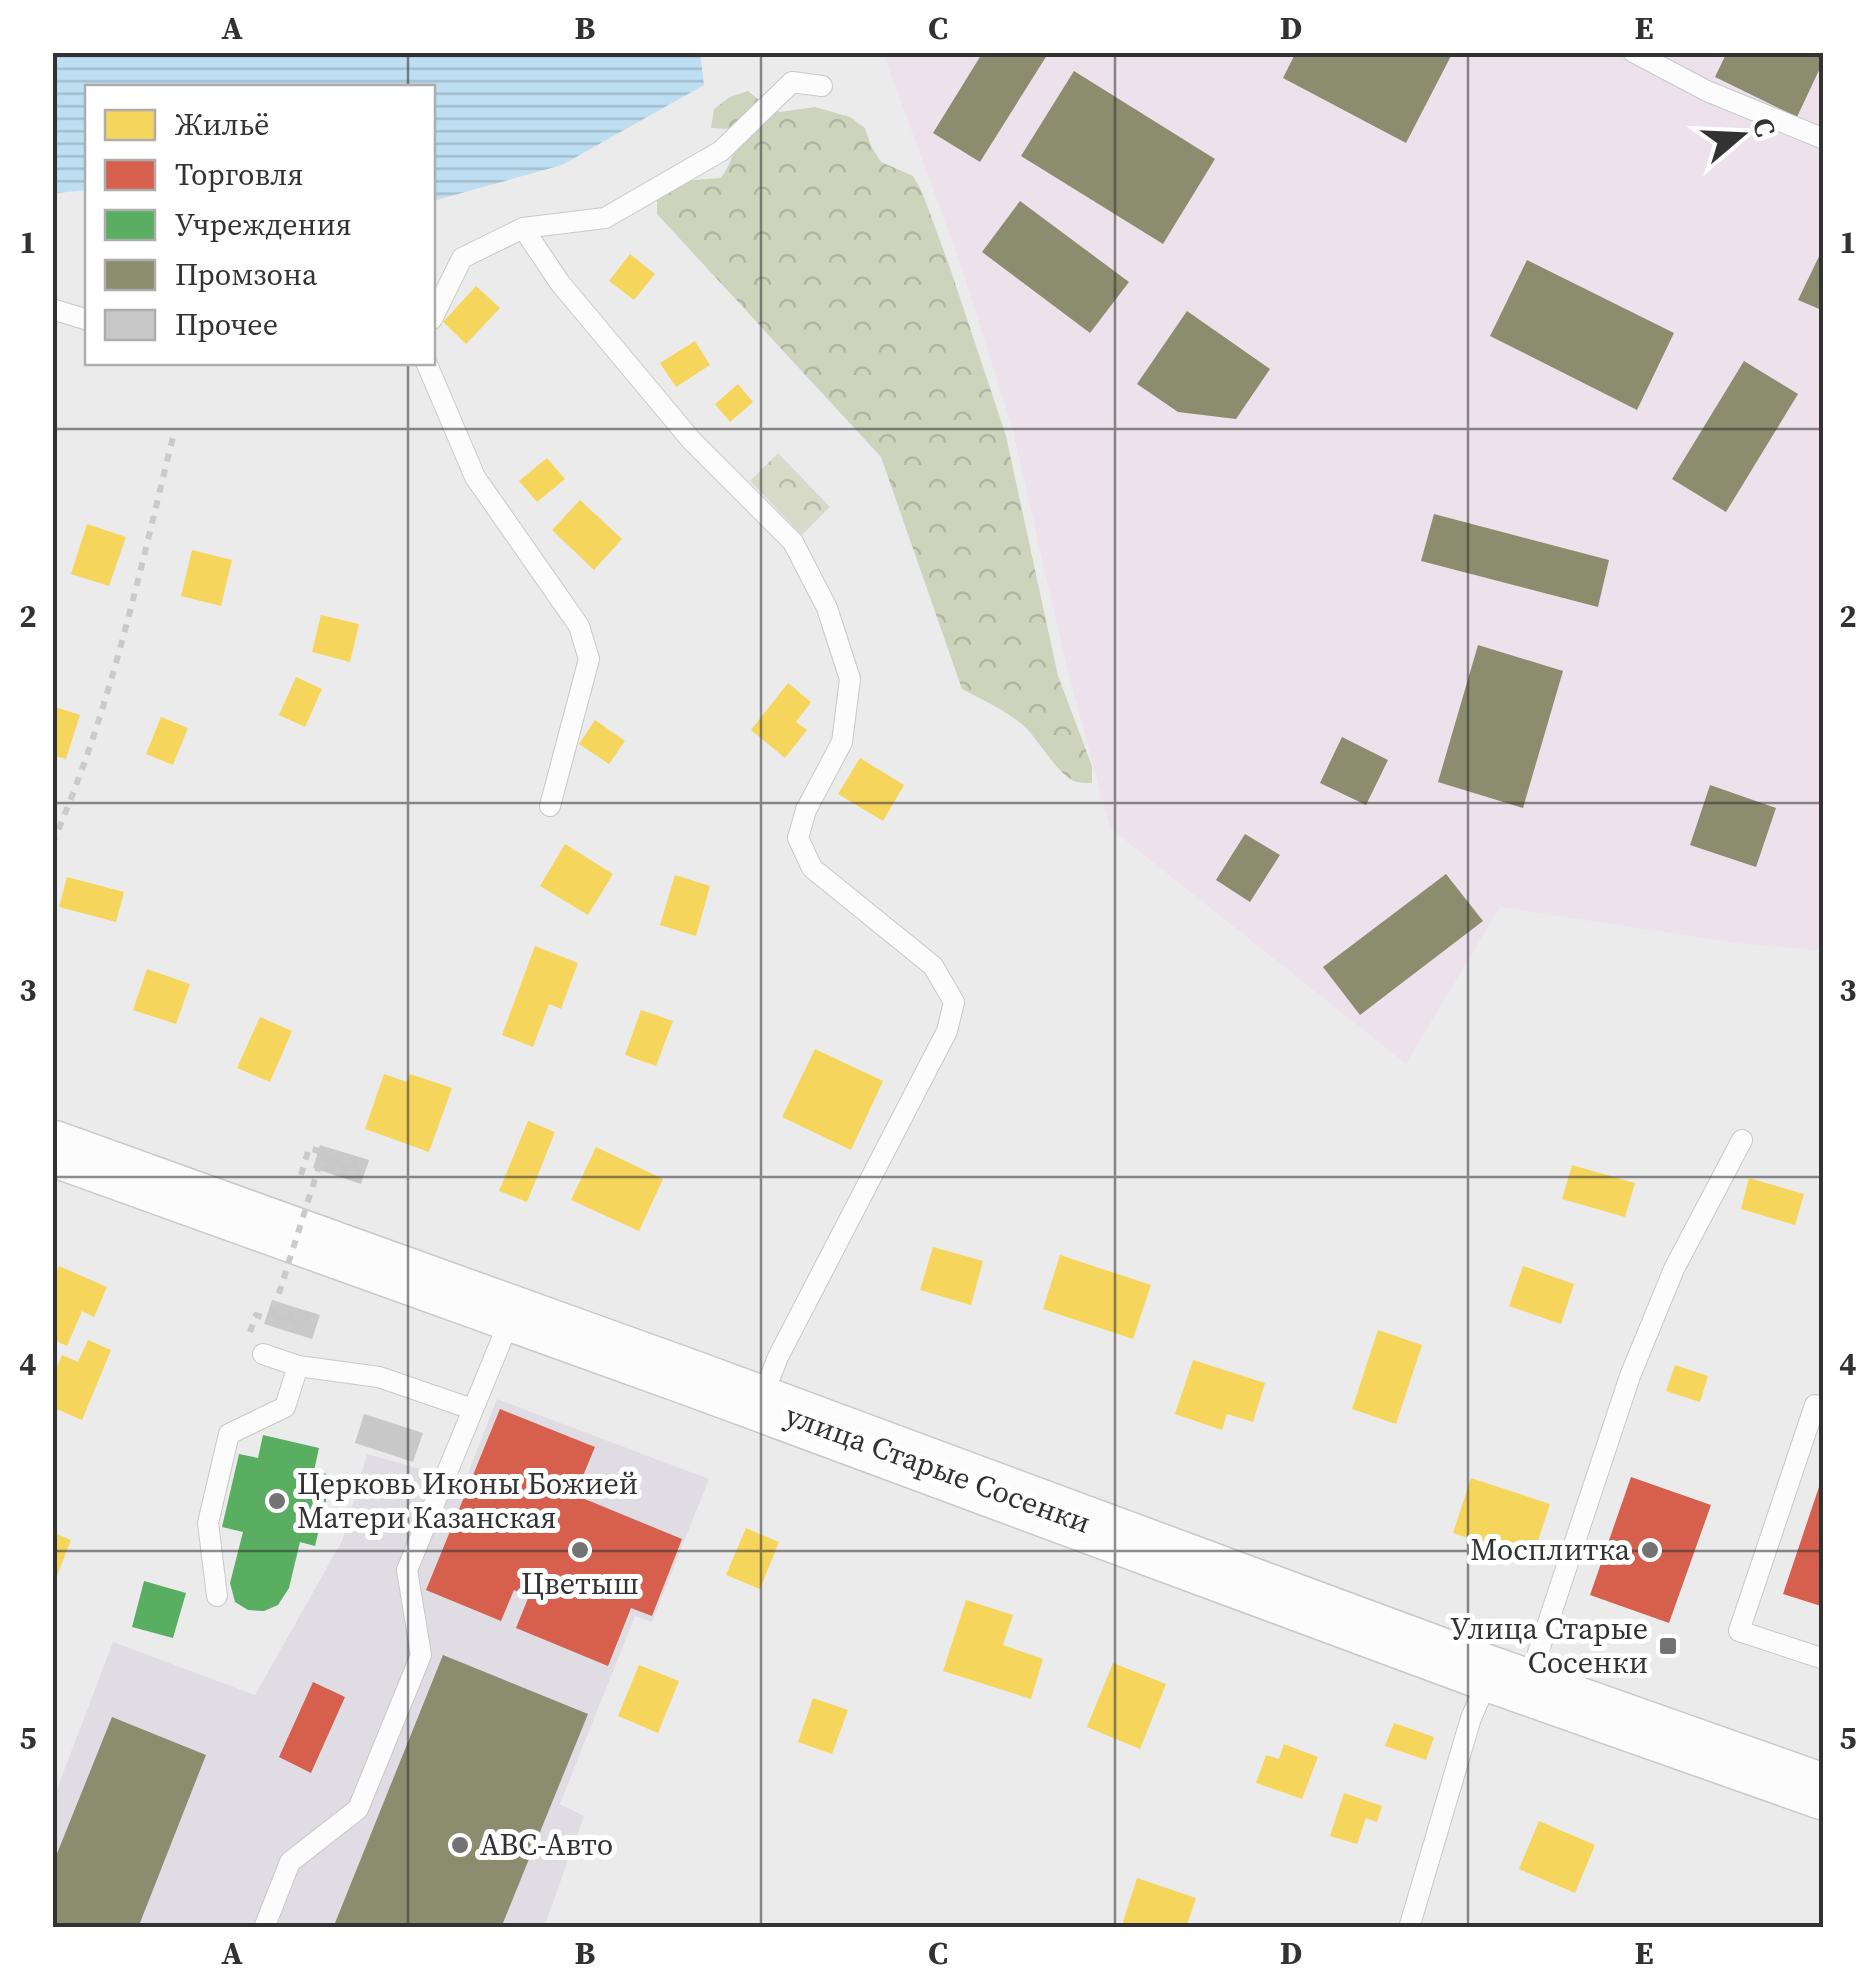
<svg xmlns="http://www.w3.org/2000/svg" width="1876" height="1980" font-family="'Source Serif 4',serif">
<defs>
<pattern id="forest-crowns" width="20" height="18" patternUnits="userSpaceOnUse" patternTransform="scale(2.5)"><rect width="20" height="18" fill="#ced3bc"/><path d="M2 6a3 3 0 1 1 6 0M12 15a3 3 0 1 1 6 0" fill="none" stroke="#b1b6a2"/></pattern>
<pattern id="park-crowns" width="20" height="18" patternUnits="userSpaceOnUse" patternTransform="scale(2.5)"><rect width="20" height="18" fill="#d7dac8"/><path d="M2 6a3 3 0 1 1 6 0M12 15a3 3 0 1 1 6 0" fill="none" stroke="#b9bcac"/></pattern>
<pattern id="water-rules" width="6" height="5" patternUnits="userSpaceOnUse" patternTransform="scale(2.5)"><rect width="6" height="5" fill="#bedef1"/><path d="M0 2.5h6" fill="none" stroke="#a4bfcf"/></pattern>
</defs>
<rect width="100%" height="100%" fill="#ecebec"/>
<path fill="#dfdde3" d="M497,1399L709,1479L652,1622L635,1616L560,1804L584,1816L544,1927H53L52,1802L113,1642L255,1695L343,1539L367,1454L465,1481Z"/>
<path fill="#ede2eb" d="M883,53H1823V951L1736,943L1500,907L1406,1064L1110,828L1066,664L1013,431L960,263Z"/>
<path fill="url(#forest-crowns)" d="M748,91L763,103L780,112L815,107L850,117L865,128L871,146L881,162L913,176L922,192L949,265L1006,436L1058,676L1092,766V783C1087,783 1082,783 1077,782C1058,777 1039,739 1023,725C1005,710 983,700 962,689L881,457L657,214V194L669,182L721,178C733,159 737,151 729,129L711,128L714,109L730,97Z"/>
<path fill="url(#park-crowns)" d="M778,453L830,507L802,535L750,481Z"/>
<path fill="url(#water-rules)" d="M53,52L700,53L704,85L562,165L433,201L432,88H88L87,190L57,193H52Z"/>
<path fill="#f6d55c" d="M630,254L655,274L634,300L609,281Z
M476,286L500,308L466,344L443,322Z
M695,341L710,365L676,387L660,363Z
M738,384L753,402L730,422L715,404Z
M547,458L565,479L537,502L519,481Z
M580,500L622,539L594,570L552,530Z
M87,524L126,537L109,586L71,574Z
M192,550L232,560L221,606L181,596Z
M321,615L359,624L350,662L312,652Z
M296,677L322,689L305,727L279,715Z
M788,683L811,702L796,722L807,730L785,758L751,730Z
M52,706L80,715L66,759L52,755Z
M161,717L188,728L173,765L146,754Z
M595,720L625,741L609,764L579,744Z
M860,758L904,785L883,821L838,794Z
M565,844L613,874L588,915L540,886Z
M675,875L710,886L696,936L660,925Z
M67,877L124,892L116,922L59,907Z
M535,946L578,963L561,1009L549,1004L533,1047L502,1035Z
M147,969L190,984L176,1024L133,1010Z
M641,1010L673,1021L656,1066L625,1055Z
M260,1017L292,1031L270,1082L237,1068Z
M815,1049L883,1081L851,1150L782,1117Z
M384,1074L407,1082L410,1074L452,1088L429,1152L365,1129Z
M528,1121L555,1132L527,1202L499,1191Z
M596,1147L663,1179L639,1231L571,1200Z
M1572,1165L1635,1183L1625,1217L1562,1199Z
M1749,1178L1804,1194L1795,1225L1741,1209Z
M933,1247L983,1261L971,1305L920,1290Z
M1060,1255L1151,1285L1133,1339L1043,1309Z
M59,1266L107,1287L94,1317L82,1311L67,1346L52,1339V1282Z
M1523,1266L1574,1284L1561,1324L1509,1306Z
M1378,1330L1422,1345L1396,1424L1352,1409Z
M88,1340L111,1350L82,1420L52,1407V1378L62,1355L78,1362Z
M1193,1360L1265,1383L1253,1422L1227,1414L1222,1430L1175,1414Z
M1675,1365L1708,1376L1700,1402L1666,1391Z
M1471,1478L1550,1504L1532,1559L1453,1533Z
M746,1528L779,1542L760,1589L726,1575Z
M52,1532L71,1540L53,1586H52Z
M966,1600L1013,1615L1003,1645L1043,1659L1031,1699L943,1671Z
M1113,1663L1166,1684L1140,1749L1087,1727Z
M639,1665L679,1681L658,1733L618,1716Z
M813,1698L848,1710L832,1754L798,1742Z
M1394,1723L1434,1737L1426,1760L1385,1746Z
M1284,1744L1318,1757L1302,1799L1256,1783L1266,1755L1279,1759Z
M1344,1793L1382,1806L1377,1822L1366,1818L1357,1844L1330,1836Z
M1539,1821L1595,1845L1575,1893L1519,1869Z
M1137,1878L1196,1898L1186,1928H1121Z"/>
<path fill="#d6604d" d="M500,1409L595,1447L575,1495L682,1539L652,1616L631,1608L608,1666L516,1628L529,1596L514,1590L501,1621L426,1590Z
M1823,1475L1824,1476V1607L1783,1594Z
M1631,1477L1711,1505L1669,1623L1590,1595Z
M313,1682L345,1697L311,1773L279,1757Z"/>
<path fill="#5aae61" d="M263,1435L319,1448L314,1471L332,1475L315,1546L300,1542L289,1588L278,1605L264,1611L248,1610L235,1602L230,1583L243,1532L222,1527L239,1454L258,1458Z
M144,1581L186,1593L173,1638L132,1627Z"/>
<path fill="#8c8c6e" d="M983,52H1049L980,162L933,133Z
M1296,52H1453L1406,143L1283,78Z
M1727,52H1824V67L1821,66L1797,117L1715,77Z
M1074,71L1215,159L1163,244L1021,156Z
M1020,201L1129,282L1090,333L982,252Z
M1824,246V311L1798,300Z
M1527,260L1674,333L1637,410L1490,336Z
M1187,311L1270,369L1236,419L1178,412L1137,384Z
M1744,361L1798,394L1726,512L1672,479Z
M1434,514L1609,560L1598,607L1421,561Z
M1478,645L1563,671L1523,808L1438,782Z
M1342,737L1388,760L1366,805L1320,783Z
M1710,785L1776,808L1756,867L1690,845Z
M1245,834L1280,855L1250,902L1216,880Z
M1446,874L1483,921L1360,1015L1323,967Z
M443,1655L588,1714L501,1928H333Z
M112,1717L206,1755L138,1928H52V1866Z"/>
<path fill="#c9c8c8" d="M320,1145L369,1160L361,1184L313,1168Z
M272,1300L320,1315L312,1339L264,1324Z
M364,1414L423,1433L413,1462L355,1443Z"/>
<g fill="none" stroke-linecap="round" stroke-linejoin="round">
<g stroke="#c8c8c9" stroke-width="22">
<path id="lane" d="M1633,52L1707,91L1824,139
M523,228L560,283L692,441L793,542L827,608L850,679L842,742L806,810L798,838L812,868L933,966L954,1002L947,1031L778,1357L771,1375
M52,309L88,320
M432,319L462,258L523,228L605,218L721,151L792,82L822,86
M426,362L475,477L579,626L589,659L550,806
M263,1354L298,1366L379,1377L472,1409
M1824,1408L1815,1405L1739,1631L1824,1659
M217,1596L208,1523L229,1434L285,1407L298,1366
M1538,1653L1630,1376L1674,1269L1742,1140
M264,1928L290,1862L358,1809L421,1655L407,1570L511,1317
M1409,1928L1471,1718L1489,1677"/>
</g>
<g stroke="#c8c8c9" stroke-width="58">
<path id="secondary" d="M52,1148L694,1379L1490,1674L1824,1792"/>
</g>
<path stroke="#cacacb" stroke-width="6" stroke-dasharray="8 8" stroke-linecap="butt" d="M52,844C110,714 139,574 173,437
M301,1175L309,1148L362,1165L358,1175L320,1163
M250,1332L256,1315L309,1332L312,1321L274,1309"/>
<use href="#lane" stroke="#fcfcfc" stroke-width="20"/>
<use href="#secondary" stroke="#fcfcfc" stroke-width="55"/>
<path stroke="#cacacb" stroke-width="6" stroke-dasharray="8 8" stroke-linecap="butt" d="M274,1309L320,1163"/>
</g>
<path fill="none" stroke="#323233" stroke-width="2.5" stroke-opacity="0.55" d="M408,52V88M761,52V1928M1115,52V1928M1468,52V1928M408,362V1928M52,429H1824M52,803H1824M52,1177H1824M52,1551H1824"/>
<g fill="#737374" stroke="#fff" stroke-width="4">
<circle cx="277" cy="1501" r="10"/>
<circle cx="580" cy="1550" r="10"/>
<circle cx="1650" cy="1550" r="10"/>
<rect x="1658" y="1636" width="20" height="20" rx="5"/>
<circle cx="460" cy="1845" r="10"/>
</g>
<g text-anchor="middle" stroke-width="10" stroke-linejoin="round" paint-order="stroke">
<g font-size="30" fill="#323233" stroke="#fff">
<text transform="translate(938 1469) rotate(20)" y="10">улица Старые Сосенки</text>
</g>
<g font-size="30" fill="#323233" stroke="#fff" text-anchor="start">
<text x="297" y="1494">Церковь Иконы Божией<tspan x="297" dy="34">Матери Казанская</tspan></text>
<text x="1630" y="1560" text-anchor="end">Мосплитка</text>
<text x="580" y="1594" text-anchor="middle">Цветыш</text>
<text x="1648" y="1639" text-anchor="end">Улица Старые<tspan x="1648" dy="34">Сосенки</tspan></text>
<text x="480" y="1855">АВС-Авто</text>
</g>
</g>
<rect width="1876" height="1980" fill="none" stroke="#ffffff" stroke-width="110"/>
<rect x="85" y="85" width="350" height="280" fill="#ffffff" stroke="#adadad" stroke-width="2.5"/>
<rect x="105" y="110" width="50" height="30" fill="#f6d55c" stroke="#adadad" stroke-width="2.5"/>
<text x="175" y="135" font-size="30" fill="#323233">Жильё</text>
<rect x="105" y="160" width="50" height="30" fill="#d6604d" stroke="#adadad" stroke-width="2.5"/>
<text x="175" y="185" font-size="30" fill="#323233">Торговля</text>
<rect x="105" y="210" width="50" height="30" fill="#5aae61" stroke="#adadad" stroke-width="2.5"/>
<text x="175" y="235" font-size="30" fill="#323233">Учреждения</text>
<rect x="105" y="260" width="50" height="30" fill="#8c8c6e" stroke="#adadad" stroke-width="2.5"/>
<text x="175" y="285" font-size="30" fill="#323233">Промзона</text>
<rect x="105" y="310" width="50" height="30" fill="#c9c8c8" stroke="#adadad" stroke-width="2.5"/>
<text x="175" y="335" font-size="30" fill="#323233">Прочее</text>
<g transform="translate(1741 135) rotate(71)" stroke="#ffffff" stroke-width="8" paint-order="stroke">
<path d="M0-8L18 38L0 25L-18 38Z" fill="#323233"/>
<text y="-15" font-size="28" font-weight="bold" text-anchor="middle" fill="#323233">С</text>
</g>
<rect x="55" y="55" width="1766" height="1870" fill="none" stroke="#323233" stroke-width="4"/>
<g font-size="32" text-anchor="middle" font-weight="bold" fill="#323233">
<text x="232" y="39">A</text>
<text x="585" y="39">B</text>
<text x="938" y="39">C</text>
<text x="1291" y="39">D</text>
<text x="1644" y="39">E</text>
<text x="28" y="253">1</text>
<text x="1848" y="253">1</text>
<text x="28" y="627">2</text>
<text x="1848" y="627">2</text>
<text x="28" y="1001">3</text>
<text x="1848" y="1001">3</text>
<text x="28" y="1375">4</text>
<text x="1848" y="1375">4</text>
<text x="28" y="1749">5</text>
<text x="1848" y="1749">5</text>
<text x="232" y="1964">A</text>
<text x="585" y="1964">B</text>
<text x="938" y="1964">C</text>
<text x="1291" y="1964">D</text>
<text x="1644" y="1964">E</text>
</g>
</svg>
